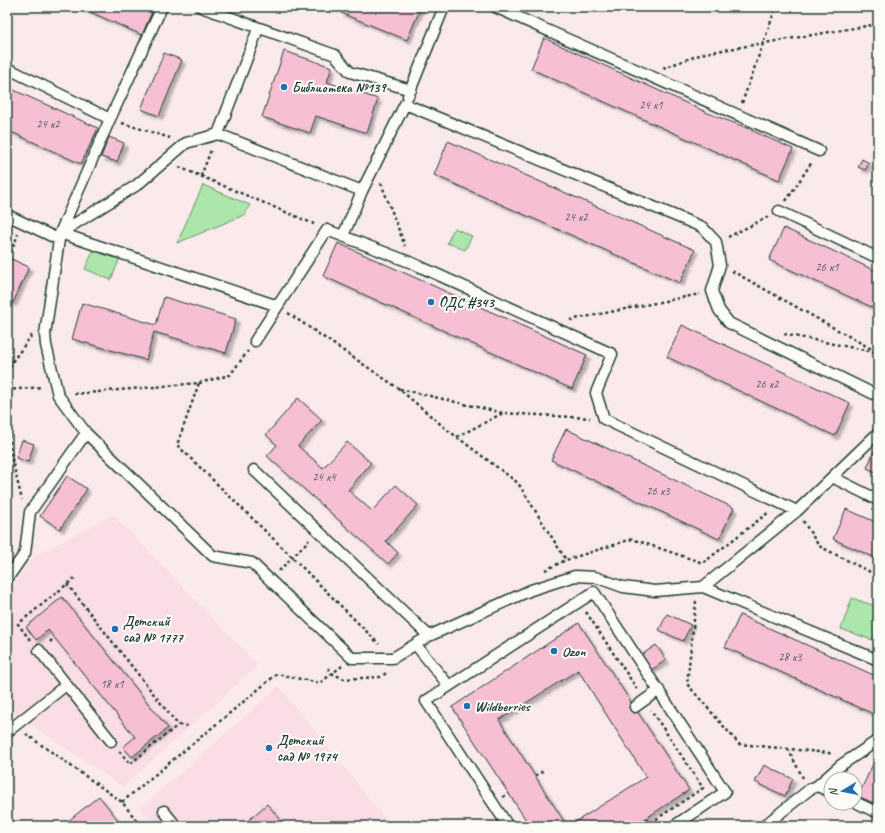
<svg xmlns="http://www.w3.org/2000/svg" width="885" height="833" font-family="Caveat,sans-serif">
<defs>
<filter id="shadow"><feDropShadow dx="3.5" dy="3.5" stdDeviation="1" flood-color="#0004"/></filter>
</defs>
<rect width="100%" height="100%" fill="#fbeaec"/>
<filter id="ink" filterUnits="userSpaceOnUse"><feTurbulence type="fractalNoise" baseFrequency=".025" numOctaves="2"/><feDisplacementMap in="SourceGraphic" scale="8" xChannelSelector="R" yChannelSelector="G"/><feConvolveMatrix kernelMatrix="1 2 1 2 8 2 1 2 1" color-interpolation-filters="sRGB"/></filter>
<g filter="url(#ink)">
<path fill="#fadde5" d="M7,493L13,534L7,545Z
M113,515L258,665L123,787L7,708V594L34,556Z
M279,686L391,826H154L140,809Z"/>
<path fill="#ace6ab" stroke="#669270" d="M203,185L250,205L244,215L177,243Z
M454,228L472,236L465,250L447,243Z
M95,247L120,258L111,280L85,269Z
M852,598L878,607V625L872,640L841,629Z"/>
<path fill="#f7bfd4" stroke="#1f3d34" filter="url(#shadow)" d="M79,7H154L142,35Z
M343,7H421L407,40L341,13Z
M544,38L708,113L742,126L793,149L779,180L531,69Z
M284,51L332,67L327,82L378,99L367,133L316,116L310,133L262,117Z
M164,53L182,60L159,116L141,109Z
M7,87L98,128L81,164L7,130Z
M109,137L124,143L117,162L101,157Z
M448,141L695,250L680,283L434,175Z
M862,159L869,163L865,170L858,167Z
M784,228L878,272V310L769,260Z
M338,243L587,355L572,389L323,276Z
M7,257L29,267L13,303L7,300Z
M164,297L236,319L226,353L154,332L146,360L72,339L82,303L156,325Z
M682,325L850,403L835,436L667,357Z
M298,398L322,420L298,446L323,468L347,442L371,463L348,490L372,511L396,485L418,505L386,541L398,553L388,564L267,456L277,445L266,435Z
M566,429L734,508L719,539L551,460Z
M22,440L34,444L28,462L16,458Z
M874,451L878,453V473L867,468Z
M67,476L87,489L60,529L40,516Z
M846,509L878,523V559L833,539Z
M62,597L168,728L132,757L123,747L135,737L48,630L36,640L26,627Z
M667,614L691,625L683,641L659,630Z
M740,615L878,677V716L725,647Z
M579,623L689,790L634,826H569L646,777L578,670L499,720L567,826H530L452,707Z
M656,645L666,660L650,671L640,656Z
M874,762L878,764V805L858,796Z
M764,765L793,779L785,796L755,782Z
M99,796L118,820L111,826H62Z
M267,804L286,826H242Z"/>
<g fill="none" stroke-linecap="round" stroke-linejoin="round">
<g stroke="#1f3d34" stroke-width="13">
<path id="service" d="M201,7L335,55L350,72L411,90
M495,7L819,151
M258,29L218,134L362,191
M7,68L110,119
M408,96L444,7
M779,211L878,258
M7,215L58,239
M60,233L278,306
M60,233L137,185L186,143L218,134
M343,236L362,191L405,104L702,227L716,242L720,265L712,291L719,310L729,323L878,396
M255,341L327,230L412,263L612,354L596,393L604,419L797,511
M86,433L213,556L252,563L352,658H393L429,636L531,590L575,576L595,577L623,587L655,591L703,587L797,511L878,433
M254,470L429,636
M833,476L838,480L878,500
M7,579L25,553L30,512L86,433L58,395L46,345L45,334L60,233L110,119L162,7
M703,587L878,660
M416,645L449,686
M39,650L111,741
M635,707L659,690
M7,732L66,685
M817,786L831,792
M855,802L878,813
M164,811L176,826
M508,826L426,701L594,592L725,792L674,826
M764,826L810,789L817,786L841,765L874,743H878"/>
</g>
<path stroke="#1f3d34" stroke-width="2.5" stroke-dasharray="3 3" stroke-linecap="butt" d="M663,68L705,53L878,24
M742,103L776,7
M122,123L170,138
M179,167L314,224
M201,176L211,150
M381,183L405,246
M786,201L812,162
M728,237L768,217
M9,258L18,234
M732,271L877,352
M288,313L398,388L445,428L518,483L566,560
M570,320L700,294
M784,334L874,352
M7,359L12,362
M7,379L12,362L32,335
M199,383L230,375L248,351
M400,389L503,413
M7,390L42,387
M74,394L199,383L177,445L292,557L379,644
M7,417L12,459L22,500
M457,437L503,413L590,418
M803,521L819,546L878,576
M545,570L566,560L632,539L703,563L769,512
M279,571L309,540
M67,584L178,725L190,726
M696,601L687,684L739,744L829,753L832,756
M586,612L637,689
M30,640L18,624L76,577
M50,642L54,638
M328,668L333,674L344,679L380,677L388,672
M26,734L122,802L141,826
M788,749L803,778
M119,751L130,764L178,725
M535,776L543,771
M503,797L509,793
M122,802L277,674L320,683L342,666
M646,819L649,824
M646,826L703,788L651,710"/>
<use href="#service" stroke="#fdfcf7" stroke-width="10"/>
</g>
</g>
<g fill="#1f6fb2" stroke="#fdfcf7" stroke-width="1.5">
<circle cx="284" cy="87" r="4"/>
<circle cx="431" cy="302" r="4"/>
<circle cx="115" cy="629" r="4"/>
<circle cx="554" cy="651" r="4"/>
<circle cx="467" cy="706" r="4"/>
<circle cx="269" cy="748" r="4"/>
</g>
<g text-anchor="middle" stroke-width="4" stroke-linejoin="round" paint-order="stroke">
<g font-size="12" fill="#555e5c">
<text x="651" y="109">24 к1</text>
<text x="48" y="128">24 к2</text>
<text x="576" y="221">24 к2</text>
<text x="827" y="271">26 к1</text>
<text x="767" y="388">26 к2</text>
<text x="324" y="481">24 к4</text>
<text x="658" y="495">26 к3</text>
<text x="790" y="661">28 к3</text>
<text x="112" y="688">18 к1</text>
</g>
<g font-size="14" font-weight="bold" fill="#1f3d34" stroke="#fdfcf7" text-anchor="start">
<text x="292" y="92">Библиотека №139</text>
<text x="439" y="307">ОДС #343</text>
<text x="123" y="626">Детский<tspan x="123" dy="16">сад № 1777</tspan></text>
<text x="562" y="656">Ozon</text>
<text x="475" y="711">Wildberries</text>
<text x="277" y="745">Детский<tspan x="277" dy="16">сад № 1974</tspan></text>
</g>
</g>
<rect width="885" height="833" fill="none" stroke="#fdfcf7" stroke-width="24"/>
<rect x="12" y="12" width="861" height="809" fill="none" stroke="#1f3d34" stroke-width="1.5" filter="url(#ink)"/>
<g transform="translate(843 791) rotate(260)"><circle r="19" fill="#fdfcf7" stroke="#a4b0a9"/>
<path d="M0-3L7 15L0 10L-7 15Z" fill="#1f6fb2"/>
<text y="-6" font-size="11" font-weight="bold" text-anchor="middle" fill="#1f3d34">N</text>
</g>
</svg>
